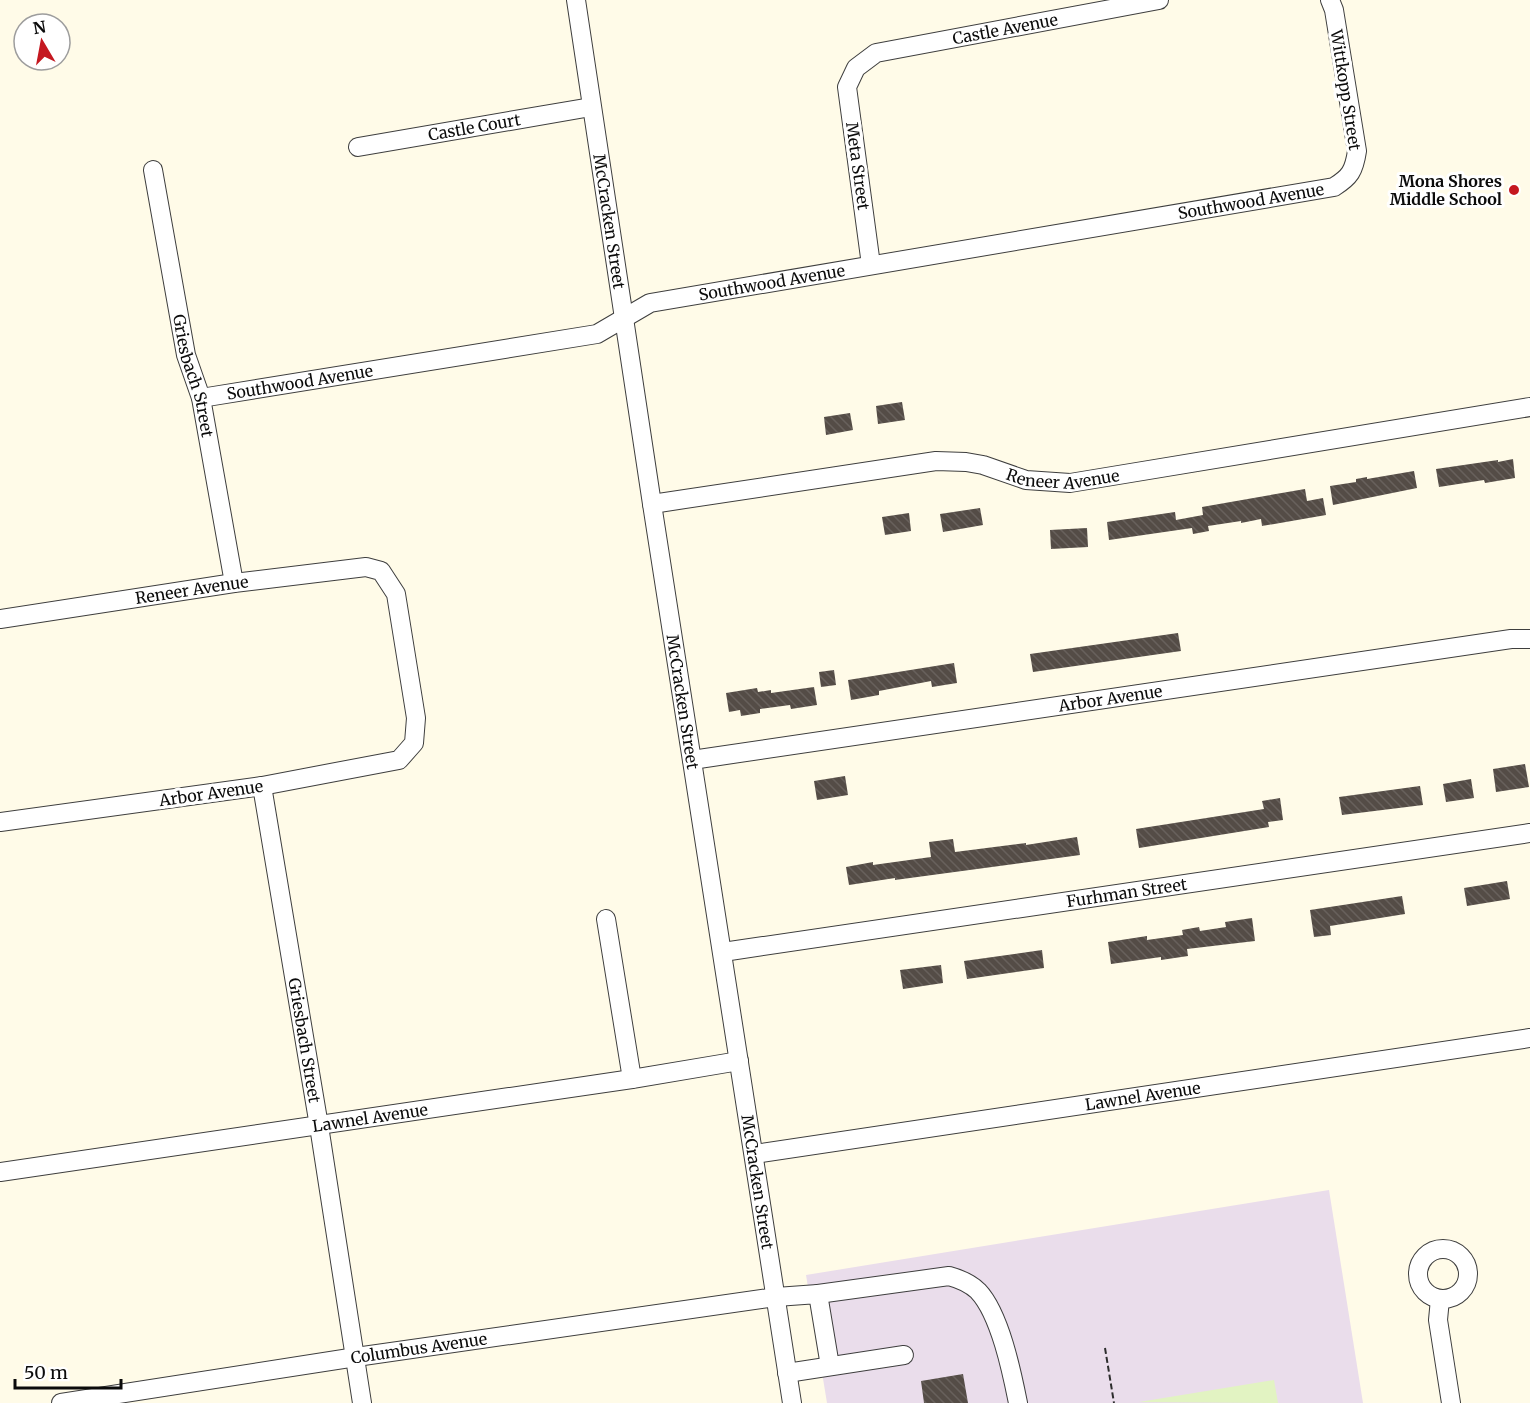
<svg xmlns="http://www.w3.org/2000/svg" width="1530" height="1403" font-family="Merriweather,serif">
<defs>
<pattern id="building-back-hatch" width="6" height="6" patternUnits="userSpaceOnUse" patternTransform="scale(1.5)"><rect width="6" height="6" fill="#544c46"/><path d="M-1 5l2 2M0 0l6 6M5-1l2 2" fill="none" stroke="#68615c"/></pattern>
</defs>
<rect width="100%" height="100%" fill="#fffbe8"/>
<path fill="#eaddeb" d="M1329,1190L1363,1403H827L806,1275Z"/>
<path fill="#e2f3c2" d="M1274,1380L1278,1403L1139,1402Z"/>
<path fill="url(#building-back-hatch)" d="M902,402L905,420L878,424L876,406Z
M850,413L853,430L826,435L824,417Z
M1513,459L1515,478L1485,483L1484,480L1439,487L1436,469L1498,460V462Z
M1414,471L1417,488L1333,505L1330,486L1356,482V479L1367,477V479Z
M1305,489L1307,501L1323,498L1326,515L1262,526L1261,519L1241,523V521L1208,526L1209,531L1193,534L1192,528L1109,540L1107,522L1175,512L1176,520L1203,515L1202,507Z
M980,508L983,525L943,532L940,514Z
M909,513L911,531L885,535L882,517Z
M1087,528L1088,547L1051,549L1050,530Z
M1178,633L1181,651L1033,672L1030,654Z
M954,663L957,683L932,687L931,681L879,691V695L851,700L848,680Z
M834,670L836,685L821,687L819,672Z
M814,687L817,705L791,709L790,705L760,709V713L741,716L740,710L729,712L726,693L757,688L758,692L771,690V693Z
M1525,764L1529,787L1496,792L1493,769Z
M845,776L848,795L817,800L814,781Z
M1471,779L1474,798L1446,802L1443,784Z
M1420,786L1423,805L1342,815L1339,797Z
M1280,798L1283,820L1268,822L1269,827L1139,848L1136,829L1264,809L1262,801Z
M1077,837L1080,855L895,880V878L849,885L846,867L873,862V865L931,857L929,842L953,839L955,852L1026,843V845Z
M1507,881L1510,899L1467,906L1464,888Z
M1402,896L1405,914L1330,926L1331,935L1314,937L1310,910Z
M1252,918L1255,941L1187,949L1188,956L1161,960V957L1111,964L1108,942L1147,936V940L1183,935L1182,930L1199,927L1200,931L1226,927L1225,922Z
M1042,950L1044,968L967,979L964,961Z
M941,965L943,983L903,989L900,970Z
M963,1374L968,1403H924L921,1381Z"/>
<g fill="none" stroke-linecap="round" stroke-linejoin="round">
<g stroke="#3e3e3e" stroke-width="20">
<g id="minor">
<path id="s1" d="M576,0L652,504L792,1403"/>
<path id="s2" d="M358,147L591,107"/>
<path id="s3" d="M153,170L186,355L201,398L234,583"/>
<path id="s4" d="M871,265L847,87L856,68L876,53L1159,0"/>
<path id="s5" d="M201,398L597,334L650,303L1334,187C1350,177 1354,171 1357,151L1334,10L1330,0"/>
<path id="s6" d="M652,504L936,461L966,462L983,465L1026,480L1070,483L1530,407"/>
<path id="s7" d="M0,619L234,583L366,567L381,571L396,594L416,718L414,743L399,760L262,786L0,822"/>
<path id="s8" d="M692,760L1511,639H1530"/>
<path id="s9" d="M262,786L319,1126L362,1403"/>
<path d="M606,919L632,1079"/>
<path id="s10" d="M723,952L1530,833"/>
<path id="s11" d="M754,1154L1530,1038"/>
<path id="s12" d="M0,1172L632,1079L739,1061"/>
<circle cx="1443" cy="1274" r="25"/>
<path d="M818,1294L949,1276C960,1279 970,1283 978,1291C1000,1314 1012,1373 1018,1403"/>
<path d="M1440,1299L1438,1320L1451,1403"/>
<path d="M787,1373L904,1355"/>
<path id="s13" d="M61,1403L356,1357L776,1297L818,1294L830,1366"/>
</g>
</g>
<path stroke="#2d2d2d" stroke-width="2" stroke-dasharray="6 3" stroke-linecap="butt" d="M1105,1348L1114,1403"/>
<use href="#minor" stroke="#fff" stroke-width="18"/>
</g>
<circle fill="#c51820" stroke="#fff" stroke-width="2" cx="1514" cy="190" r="6"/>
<g text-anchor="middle" stroke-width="6" stroke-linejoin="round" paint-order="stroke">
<g font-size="16" fill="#0b0b0b" stroke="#fff">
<text dy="6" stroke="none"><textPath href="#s4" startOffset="357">Castle Avenue</textPath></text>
<text transform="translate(1346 90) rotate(81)" y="6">Wittkopp Street</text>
<text dy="6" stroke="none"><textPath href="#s2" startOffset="118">Castle Court</textPath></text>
<text transform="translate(858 166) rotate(82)" y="6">Meta Street</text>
<text dy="6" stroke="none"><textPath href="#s5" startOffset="1072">Southwood Avenue</textPath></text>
<text dy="6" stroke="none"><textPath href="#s1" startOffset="224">McCracken Street</textPath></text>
<text dy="6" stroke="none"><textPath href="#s5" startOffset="586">Southwood Avenue</textPath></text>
<text dy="6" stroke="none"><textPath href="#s3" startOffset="210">Griesbach Street</textPath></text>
<text dy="6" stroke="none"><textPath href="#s5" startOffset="100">Southwood Avenue</textPath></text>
<text dy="6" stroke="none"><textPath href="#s6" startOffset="417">Reneer Avenue</textPath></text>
<text dy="6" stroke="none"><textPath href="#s7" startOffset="194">Reneer Avenue</textPath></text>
<text dy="6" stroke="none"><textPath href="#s8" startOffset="423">Arbor Avenue</textPath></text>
<text dy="6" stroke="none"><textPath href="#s1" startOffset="710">McCracken Street</textPath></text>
<text transform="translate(211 793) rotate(-8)" y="6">Arbor Avenue</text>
<text dy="6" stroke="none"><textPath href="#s10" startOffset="408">Furhman Street</textPath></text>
<text dy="6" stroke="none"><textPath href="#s9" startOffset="258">Griesbach Street</textPath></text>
<text dy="6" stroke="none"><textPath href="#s11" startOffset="393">Lawnel Avenue</textPath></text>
<text dy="6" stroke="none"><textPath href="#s12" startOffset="374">Lawnel Avenue</textPath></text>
<text dy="6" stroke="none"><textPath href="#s1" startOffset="1196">McCracken Street</textPath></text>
<text dy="6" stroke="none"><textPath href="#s13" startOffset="362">Columbus Avenue</textPath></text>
</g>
<g font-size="16" font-weight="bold" fill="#0b0b0b" stroke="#fff" text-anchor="end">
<text x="1502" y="187">Mona Shores<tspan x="1502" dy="18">Middle School</tspan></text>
</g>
</g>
<g transform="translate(42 42) rotate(350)"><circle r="28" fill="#ffffff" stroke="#9d9d9d" stroke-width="1.5"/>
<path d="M0-4.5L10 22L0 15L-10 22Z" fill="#c51820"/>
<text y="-9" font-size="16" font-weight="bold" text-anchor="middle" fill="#0b0b0b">N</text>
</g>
<path d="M15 1379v9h106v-9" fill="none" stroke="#0b0b0b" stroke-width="3"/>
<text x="24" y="1379" font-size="18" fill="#0b0b0b" stroke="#ffffff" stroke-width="4.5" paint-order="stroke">50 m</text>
</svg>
